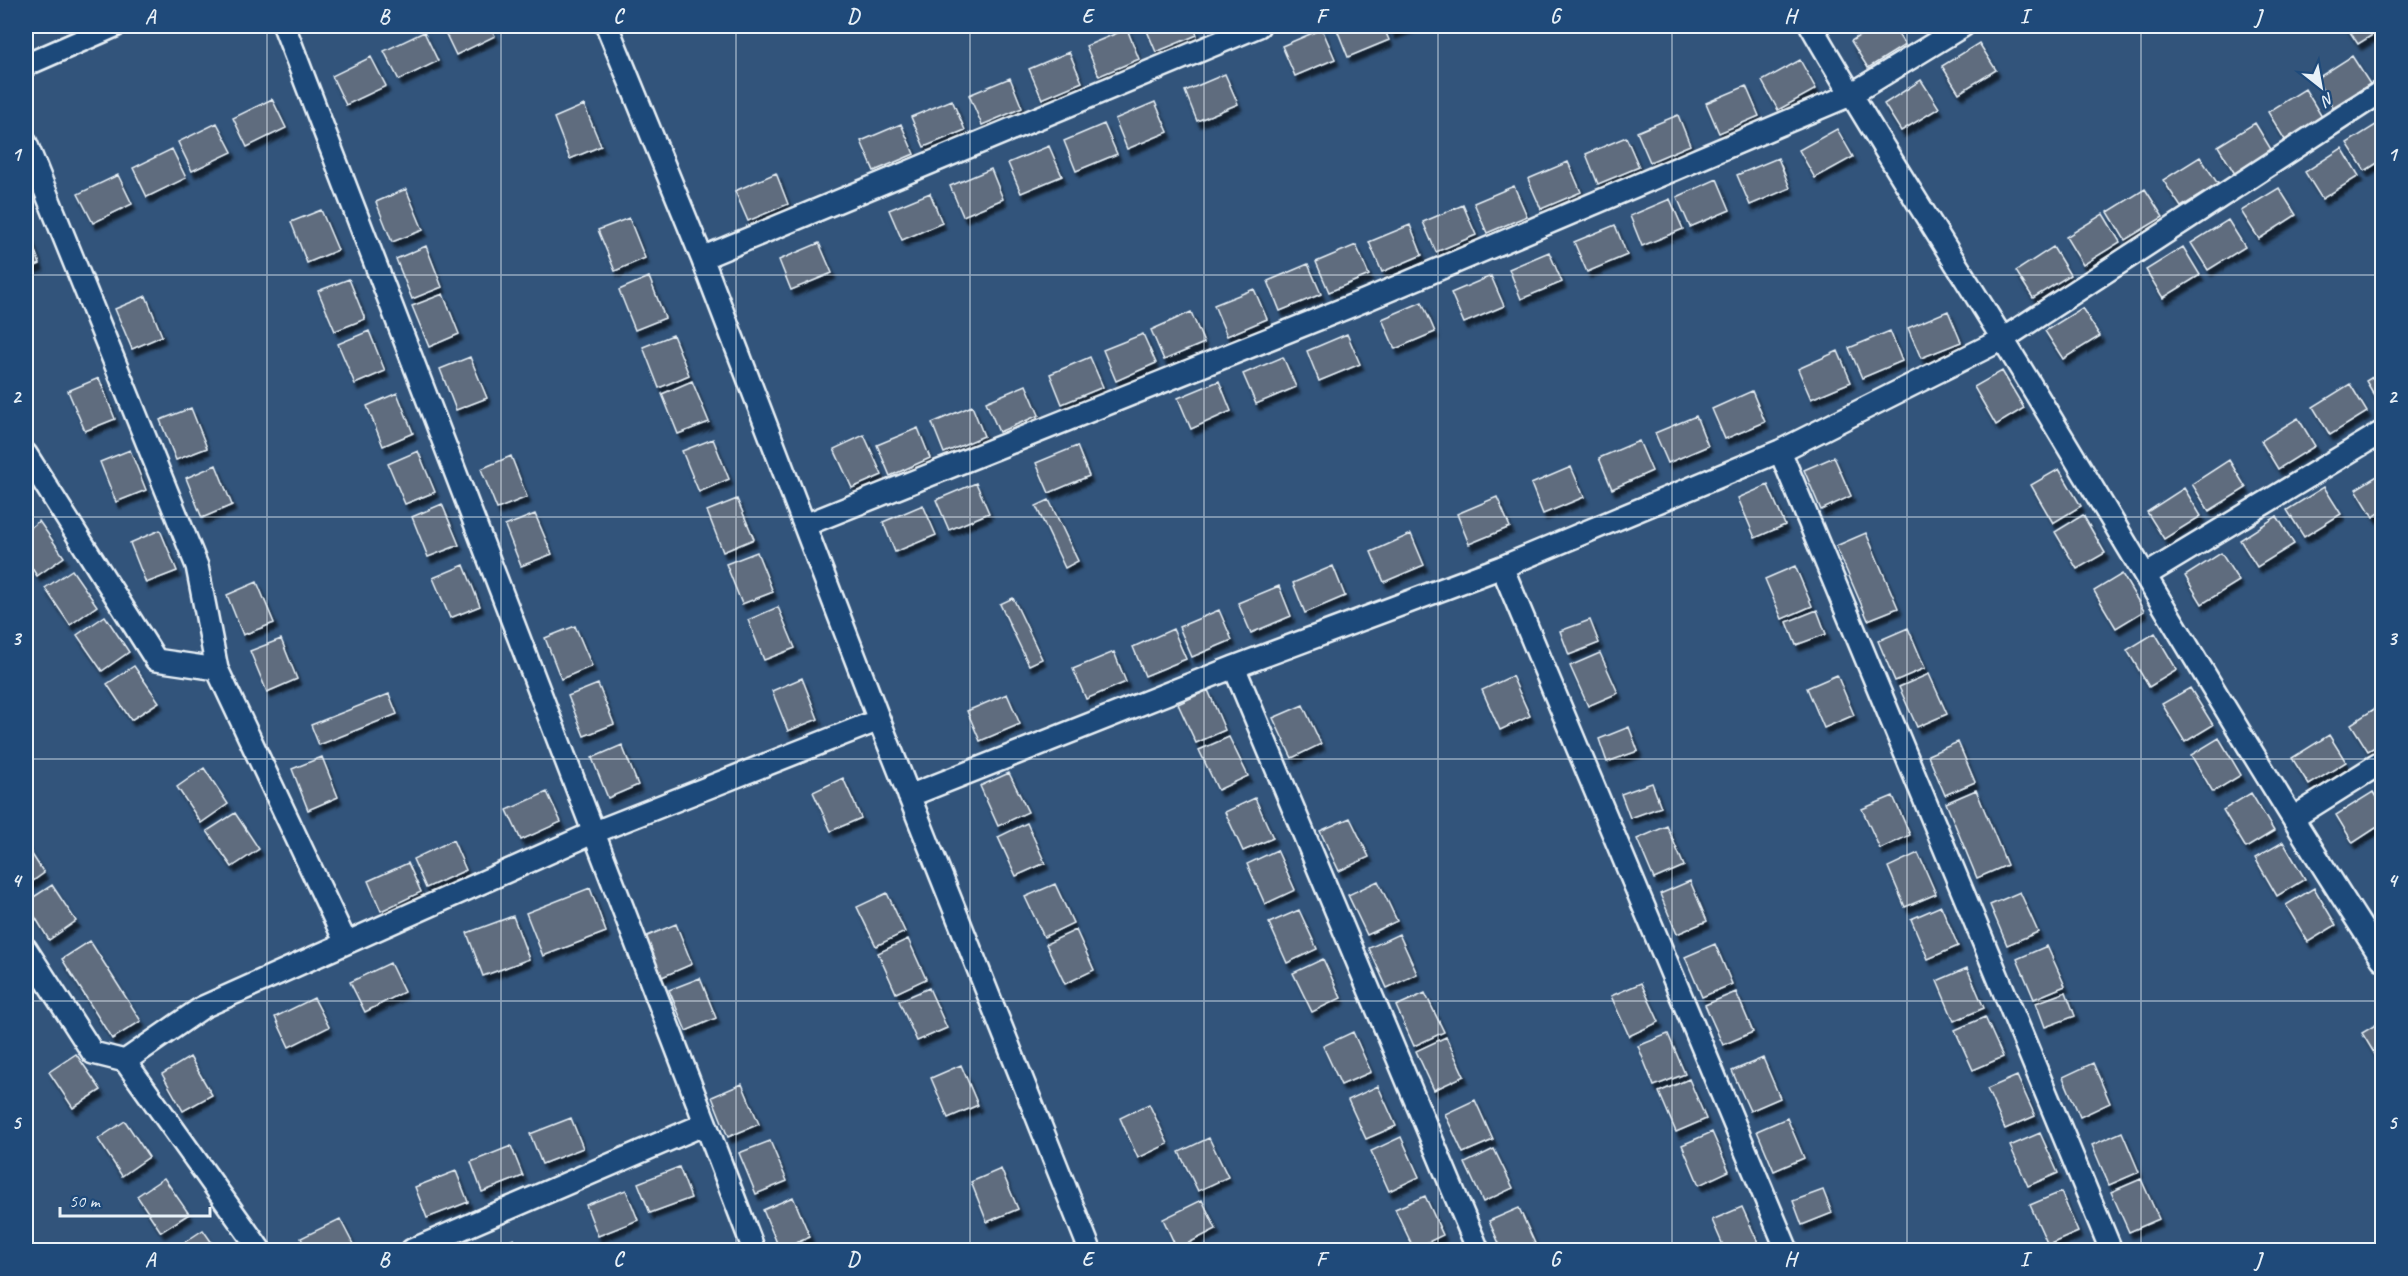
<svg xmlns="http://www.w3.org/2000/svg" width="2408" height="1276" font-family="Caveat,sans-serif">
<defs>
<filter id="shadow"><feDropShadow dx="3.5" dy="6" stdDeviation="1.5" flood-color="#0009"/></filter>
</defs>
<rect width="100%" height="100%" fill="#32547b"/>
<filter id="ink" filterUnits="userSpaceOnUse"><feTurbulence type="fractalNoise" baseFrequency=".0167" numOctaves="2"/><feDisplacementMap in="SourceGraphic" scale="12" xChannelSelector="R" yChannelSelector="G"/><feConvolveMatrix kernelMatrix="1 2 1 2 8 2 1 2 1" color-interpolation-filters="sRGB"/></filter>
<g filter="url(#ink)">
<path fill="#5e6c7e" stroke="#e8f1f8" stroke-width="1.5" filter="url(#shadow)" d="M442,26H490L495,36L456,55Z
M1145,26H1193L1197,35L1156,52Z
M1338,26H1383L1389,40L1348,57L1336,27Z
M1389,26H1411L1392,33Z
M1875,26H1893L1905,45L1868,68L1851,41Z
M2346,26H2382V29L2358,44Z
M1127,29L1139,59L1099,76L1086,46Z
M1322,29L1335,59L1295,76L1282,46Z
M424,32L438,61L399,80L384,51Z
M1979,43L1996,70L1959,93L1942,66Z
M1069,52L1082,82L1042,99L1029,69Z
M2352,56L2370,84L2333,107L2316,79Z
M371,57L386,86L346,105L332,76Z
M1800,60L1816,89L1778,110L1762,81Z
M1225,74L1238,104L1197,121L1185,91Z
M1010,78L1022,108L982,125L969,95Z
M1921,80L1939,108L1901,131L1884,104Z
M1746,86L1759,116L1719,133L1706,103Z
M2305,89L2322,117L2285,140L2268,112Z
M272,99L286,128L247,147L233,118Z
M952,100L965,130L924,147L911,117Z
M1155,102L1168,132L1127,149L1115,119Z
M584,105L601,146L570,159L554,118Z
M1678,115L1690,145L1650,162L1637,132Z
M2382,121V160L2365,171L2347,143Z
M217,123L232,152L192,171L178,142Z
M2255,123L2272,151L2235,174L2218,146Z
M901,124L914,154L874,171L861,141Z
M1104,124L1117,154L1076,171L1064,141Z
M1837,129L1853,157L1815,178L1799,150Z
M1626,137L1639,167L1598,184L1586,154Z
M1049,146L1062,176L1021,193L1008,163Z
M2342,148L2359,176L2322,199L2305,172Z
M172,149L186,178L147,197L133,168Z
M2200,157L2218,184L2181,207L2163,180Z
M1778,158L1790,188L1750,205L1737,175Z
M1568,162L1581,192L1541,209L1528,179Z
M991,169L1003,199L963,216L950,186Z
M776,173L788,204L748,221L735,191Z
M118,175L132,204L93,223L78,194Z
M1717,179L1730,210L1690,227L1677,197Z
M1514,186L1527,216L1487,233L1474,203Z
M2279,188L2296,215L2259,239L2241,211Z
M406,189L423,230L392,242L376,202Z
M2145,189L2163,217L2125,240L2108,212Z
M930,193L942,223L902,240L889,210Z
M1670,199L1683,229L1642,246L1630,216Z
M1463,205L1476,235L1436,252L1423,222Z
M321,210L338,250L307,263L291,222Z
M2103,214L2120,242L2083,265L2066,237Z
M629,218L645,258L615,271L598,230Z
M2228,220L2245,247L2208,270L2191,243Z
M1410,225L1422,255L1382,272L1369,242Z
M1615,225L1627,255L1587,272L1574,242Z
M26,228L40,264L26,270Z
M819,243L832,273L791,290L779,260Z
M1356,245L1369,275L1329,292L1316,262Z
M426,246L442,287L412,299L396,259Z
M2053,247L2070,275L2033,298L2016,271Z
M2183,247L2200,275L2163,298L2146,270Z
M1549,252L1562,282L1521,299L1509,269Z
M1308,264L1321,294L1280,311L1268,281Z
M1491,276L1504,306L1464,323L1451,293Z
M649,277L665,318L635,330L619,290Z
M349,279L365,319L335,331L318,291Z
M1254,289L1267,319L1227,336L1214,305Z
M443,294L459,334L429,347L412,306Z
M146,296L162,336L132,349L115,309Z
M1422,302L1435,332L1395,349L1382,319Z
M2082,308L2100,336L2063,359L2045,331Z
M1948,311L1961,342L1921,358L1908,328Z
M1191,312L1204,343L1164,360L1151,330Z
M369,331L385,371L355,384L338,344Z
M1890,331L1902,361L1862,378L1849,348Z
M1143,334L1156,363L1116,381L1103,350Z
M1347,334L1360,364L1319,381L1307,351Z
M673,335L689,375L659,388L643,347Z
M1838,351L1851,382L1811,399L1798,369Z
M470,357L487,398L456,410L440,369Z
M1090,357L1103,387L1062,404L1050,374Z
M1283,357L1296,387L1256,404L1243,374Z
M2002,371L2024,408L1996,425L1974,387Z
M2382,371V408L2366,381Z
M99,378L115,419L85,431L68,391Z
M692,381L709,422L678,434L662,394Z
M1219,381L1231,411L1191,429L1178,398Z
M2350,384L2367,412L2330,435L2313,407Z
M1026,385L1039,415L999,432L986,402Z
M1752,391L1765,422L1725,439L1712,409Z
M397,393L413,433L383,446L367,406Z
M972,406L984,436L944,453L932,423Z
M191,408L207,448L176,460L160,420Z
M1696,416L1708,446L1668,463L1655,433Z
M2298,418L2315,446L2278,469L2261,441Z
M918,428L930,458L890,476L877,445Z
M864,435L882,475L852,488L834,449Z
M713,439L729,479L699,492L682,451Z
M1639,441L1652,471L1612,489L1599,458Z
M1077,446L1089,476L1049,493L1036,463Z
M130,450L146,490L116,502L100,462Z
M418,451L435,492L405,504L388,464Z
M511,456L527,497L497,509L481,469Z
M1834,457L1851,496L1821,510L1804,470Z
M2229,460L2246,488L2209,511L2192,484Z
M216,465L232,505L202,518L186,478Z
M1571,467L1584,497L1543,514L1531,484Z
M2059,469L2081,506L2053,523L2031,485Z
M2382,473V511L2373,517L2356,489Z
M976,483L989,513L949,530L936,500Z
M1768,485L1785,525L1755,538L1738,498Z
M2324,487L2341,514L2304,537L2287,510Z
M2184,488L2201,516L2164,539L2147,512Z
M1497,497L1510,527L1469,544L1457,514Z
M737,499L754,539L723,552L707,511Z
M1049,500L1078,561L1065,568L1036,506Z
M442,504L459,545L428,557L412,517Z
M923,505L936,535L895,552L883,522Z
M535,514L552,554L521,566L505,526Z
M2083,515L2105,553L2077,569L2055,532Z
M2277,516L2294,544L2257,567L2240,540Z
M39,521L64,557L37,576L26,559V531Z
M160,530L177,571L146,583L130,543Z
M1866,533L1898,608L1868,620L1836,546Z
M1411,534L1424,565L1384,582L1371,552Z
M757,552L773,592L742,604L726,564Z
M2221,553L2239,581L2202,604L2185,576Z
M464,565L480,606L450,618L433,578Z
M1333,566L1345,596L1305,613L1293,583Z
M1795,566L1812,606L1782,619L1765,579Z
M72,570L97,606L70,625L45,588Z
M2122,574L2144,611L2116,628L2094,591Z
M257,582L274,623L243,635L227,595Z
M1279,586L1291,616L1251,633L1238,603Z
M1013,598L1042,659L1029,665L1000,604Z
M778,607L795,648L764,660L748,620Z
M1219,610L1232,640L1192,657L1179,627Z
M1817,610L1826,634L1796,645L1787,622Z
M105,616L129,652L102,671L77,635Z
M1590,620L1599,643L1569,655L1560,631Z
M575,626L592,666L561,679L545,638Z
M1908,628L1925,668L1895,681L1878,641Z
M1173,629L1186,659L1145,676L1133,647Z
M2155,633L2177,670L2149,687L2127,650Z
M281,639L297,679L267,692L250,651Z
M1114,652L1126,682L1086,699L1073,669Z
M1600,653L1618,693L1588,706L1570,666Z
M134,666L159,702L131,720L107,684Z
M1929,674L1947,714L1917,727L1899,687Z
M1837,675L1854,715L1824,728L1807,688Z
M1512,676L1530,716L1500,730L1482,690Z
M802,678L818,719L788,731L772,691Z
M598,684L614,724L584,736L568,696Z
M2190,688L2213,725L2185,742L2162,704Z
M1208,690L1225,730L1196,743L1178,704Z
M389,694L397,714L319,745L311,725Z
M1007,694L1020,724L980,741L967,711Z
M2382,704V743L2368,751L2351,724Z
M1303,705L1321,744L1292,758L1273,718Z
M1629,727L1638,751L1607,762L1599,739Z
M2329,735L2346,762L2309,785L2292,758Z
M1229,737L1248,776L1218,790L1199,750Z
M2219,738L2241,775L2213,792L2191,755Z
M1958,742L1975,782L1945,795L1928,755Z
M622,745L638,785L608,798L592,758Z
M322,757L338,797L308,810L292,769Z
M204,768L228,804L201,823L177,787Z
M1009,773L1028,812L998,826L980,786Z
M843,778L861,818L831,831L813,792Z
M1652,783L1661,807L1630,818L1621,794Z
M1976,790L2007,865L1977,878L1946,803Z
M547,792L561,822L521,840L507,810Z
M2373,792L2382,807V824L2353,843L2336,815Z
M2251,793L2274,831L2246,848L2223,810Z
M1893,796L1910,835L1880,849L1862,809Z
M1255,798L1273,838L1243,851L1225,812Z
M235,813L259,849L232,867L207,831Z
M1350,818L1369,857L1339,871L1320,831Z
M1027,823L1045,863L1016,876L998,837Z
M1667,826L1684,866L1654,879L1637,839Z
M453,840L466,870L426,888L413,859Z
M2283,842L2305,879L2277,896L2255,858Z
M26,845L44,873L26,886Z
M1277,850L1295,890L1265,904L1247,864Z
M1918,853L1936,894L1905,907L1888,867Z
M408,863L421,892L381,911L368,881Z
M1378,881L1397,921L1367,935L1348,895Z
M1690,881L1707,921L1677,934L1660,894Z
M1055,884L1073,923L1044,937L1025,897Z
M52,885L76,921L49,940L26,902Z
M590,888L606,932L543,956L526,913Z
M2314,888L2336,925L2308,942L2286,905Z
M2020,892L2038,932L2007,945L1990,905Z
M887,893L905,932L876,946L857,907Z
M1941,906L1958,946L1928,959L1911,919Z
M1299,910L1317,949L1287,963L1269,923Z
M513,916L529,959L483,976L467,933Z
M676,924L692,964L662,977L645,937Z
M1076,930L1094,970L1065,984L1046,944Z
M1399,934L1417,974L1387,988L1369,948Z
M908,939L926,979L896,993L878,953Z
M90,941L141,1021L112,1039L62,959Z
M1715,944L1732,984L1702,997L1685,957Z
M2047,946L2065,986L2034,999L2017,959Z
M1323,959L1341,998L1312,1012L1293,973Z
M390,963L404,992L365,1012L350,982Z
M1967,968L1984,1008L1954,1021L1937,981Z
M700,978L716,1018L686,1031L669,990Z
M1641,983L1659,1022L1629,1036L1611,996Z
M929,988L947,1028L917,1041L899,1001Z
M1736,992L1753,1032L1723,1045L1705,1005Z
M2066,992L2075,1016L2045,1027L2036,1003Z
M1425,993L1444,1032L1414,1046L1396,1006Z
M314,998L329,1027L289,1047L275,1017Z
M1985,1017L2003,1057L1973,1070L1955,1030Z
M2382,1021V1066L2362,1033Z
M1353,1032L1371,1072L1341,1085L1323,1046Z
M1668,1034L1685,1074L1654,1086L1638,1046Z
M1446,1037L1464,1076L1434,1090L1416,1051Z
M76,1054L101,1090L73,1108L49,1072Z
M190,1057L212,1095L183,1111L162,1074Z
M1763,1058L1780,1098L1750,1111L1732,1071Z
M2093,1063L2110,1103L2080,1117L2063,1077Z
M961,1065L978,1105L948,1118L931,1078Z
M2017,1076L2035,1116L2005,1129L1987,1089Z
M1689,1079L1706,1119L1676,1132L1659,1092Z
M742,1084L759,1124L728,1137L712,1097Z
M1378,1086L1396,1126L1366,1139L1348,1100Z
M1475,1100L1493,1140L1463,1153L1445,1114Z
M1149,1104L1168,1144L1138,1158L1120,1118Z
M571,1118L583,1148L542,1164L530,1134Z
M1787,1118L1804,1158L1774,1171L1757,1131Z
M125,1121L149,1157L122,1176L98,1139Z
M1712,1132L1729,1171L1699,1185L1682,1145Z
M2122,1132L2139,1172L2109,1185L2092,1145Z
M2040,1133L2058,1173L2028,1186L2010,1146Z
M1401,1137L1419,1177L1389,1191L1371,1151Z
M1209,1138L1228,1177L1198,1191L1179,1152Z
M770,1141L787,1181L756,1194L739,1153Z
M511,1146L523,1176L482,1192L471,1162Z
M1494,1149L1513,1188L1483,1202L1465,1163Z
M679,1167L691,1198L650,1213L638,1183Z
M1001,1169L1018,1209L987,1222L971,1182Z
M456,1171L468,1202L427,1218L415,1187Z
M164,1178L189,1214L161,1232L137,1196Z
M2141,1179L2159,1219L2129,1232L2111,1192Z
M626,1190L638,1220L598,1236L586,1205Z
M1823,1190L1832,1213L1802,1225L1793,1201Z
M2061,1192L2078,1232L2048,1245L2030,1205Z
M1425,1196L1443,1235L1414,1249L1395,1209Z
M793,1197L810,1237L780,1250L763,1210Z
M1202,1200L1216,1229L1177,1249L1163,1219Z
M1742,1207L1760,1247L1751,1250H1725L1712,1220Z
M1519,1208L1537,1248L1530,1250H1502L1489,1221Z
M340,1219L355,1248L350,1250H307L301,1238Z
M203,1230L217,1250H177L176,1248Z
M514,1239L519,1250H485Z"/>
<g fill="none" stroke-linecap="round" stroke-linejoin="round">
<g stroke="#e8f1f8" stroke-width="26">
<path id="minor" d="M284,26L754,1250
M607,26L702,258L879,720L1090,1250
M1811,26C1881,148 1959,266 2032,387C2147,578 2261,772 2382,959
M26,65L115,26
M26,143L197,566L217,669L346,943
M702,258L1259,26
M1780,451L2111,1250
M26,454L156,660L217,669
M805,525L1366,300L1850,95L1963,26
M1502,567L1787,1250
M2146,575L2382,432
M1234,667L1478,1250
M909,796L1234,667L1502,567L1780,451L2003,339L2382,91
M2293,818L2382,762
M26,949L93,1053L125,1061L260,1250
M125,1061L203,1007L595,832L879,720
M412,1250L705,1124"/>
</g>
<use href="#minor" stroke="#1f4a7a" stroke-width="21"/>
</g>
</g>
<path fill="none" stroke="#e8f1f8" stroke-width="1.5" stroke-opacity="0.55" d="M267,26V1250M501,26V1250M736,26V1250M970,26V1250M1204,26V1250M1438,26V1250M1672,26V1250M1907,26V1250M2141,26V1250M26,275H2382M26,517H2382M26,759H2382M26,1001H2382"/>
<rect width="2408" height="1276" fill="none" stroke="#1f4a7a" stroke-width="66"/>
<g transform="translate(2321 87) rotate(149)" stroke="#1f4a7a" stroke-width="4.5" paint-order="stroke">
<path d="M0-4.5L10 22L0 15L-10 22Z" fill="#e8f1f8"/>
<text y="-9" font-size="16" font-weight="bold" text-anchor="middle" fill="#e8f1f8">N</text>
</g>
<path d="M60 1207v9h150v-9" fill="none" stroke="#e8f1f8" stroke-width="3"/>
<text x="69" y="1207" font-size="18" fill="#e8f1f8" stroke="#1f4a7a" stroke-width="4.5" paint-order="stroke">50 m</text>
<rect x="33" y="33" width="2342" height="1210" fill="none" stroke="#e8f1f8" stroke-width="2"/>
<g font-size="20" text-anchor="middle" font-weight="bold" fill="#e8f1f8">
<text x="150" y="23">A</text>
<text x="384" y="23">B</text>
<text x="618" y="23">C</text>
<text x="853" y="23">D</text>
<text x="1087" y="23">E</text>
<text x="1321" y="23">F</text>
<text x="1555" y="23">G</text>
<text x="1790" y="23">H</text>
<text x="2024" y="23">I</text>
<text x="2258" y="23">J</text>
<text x="16" y="161">1</text>
<text x="2392" y="161">1</text>
<text x="16" y="403">2</text>
<text x="2392" y="403">2</text>
<text x="16" y="645">3</text>
<text x="2392" y="645">3</text>
<text x="16" y="887">4</text>
<text x="2392" y="887">4</text>
<text x="16" y="1129">5</text>
<text x="2392" y="1129">5</text>
<text x="150" y="1266">A</text>
<text x="384" y="1266">B</text>
<text x="618" y="1266">C</text>
<text x="853" y="1266">D</text>
<text x="1087" y="1266">E</text>
<text x="1321" y="1266">F</text>
<text x="1555" y="1266">G</text>
<text x="1790" y="1266">H</text>
<text x="2024" y="1266">I</text>
<text x="2258" y="1266">J</text>
</g>
</svg>
